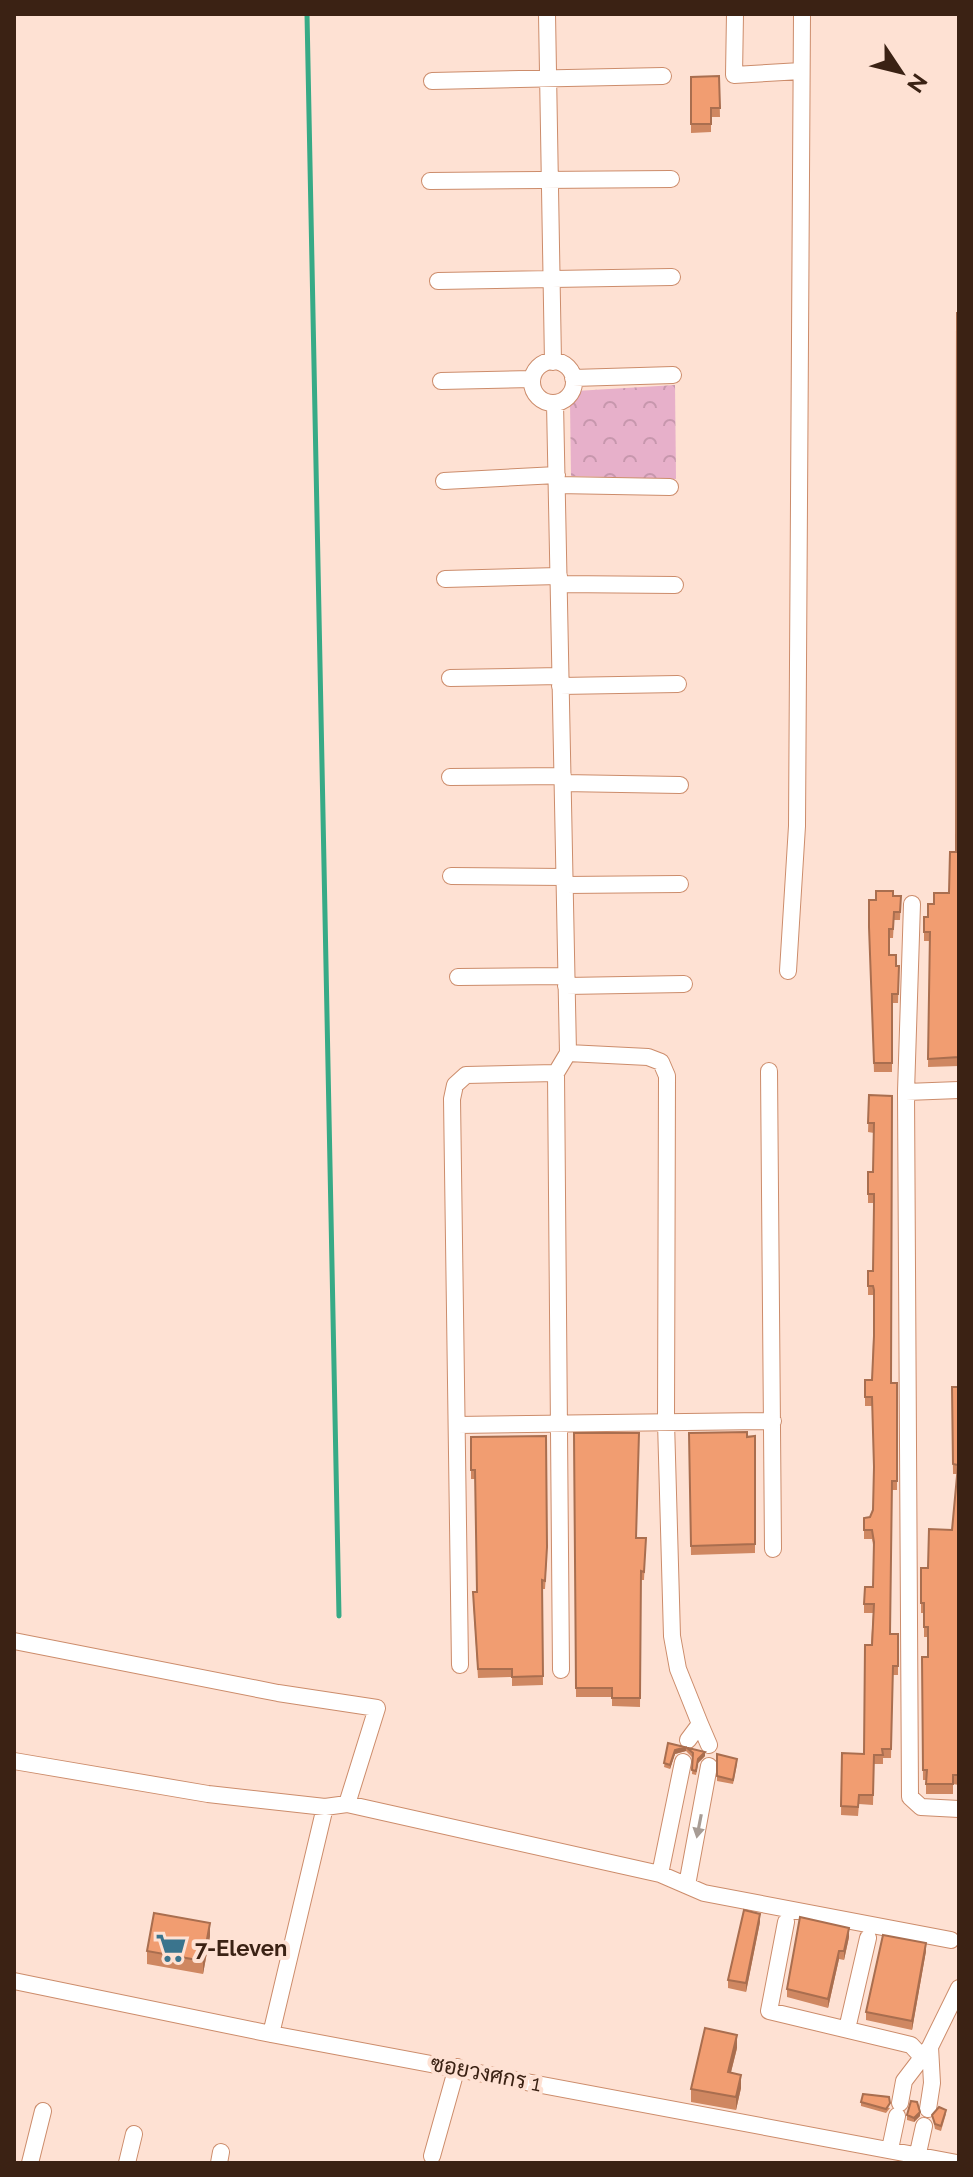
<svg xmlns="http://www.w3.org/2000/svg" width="973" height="2177" font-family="Raleway,Sarabun,sans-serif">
<defs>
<pattern id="park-crowns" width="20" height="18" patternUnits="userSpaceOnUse" patternTransform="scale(2)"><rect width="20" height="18" fill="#e7b0ca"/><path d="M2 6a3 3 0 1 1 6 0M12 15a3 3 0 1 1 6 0" fill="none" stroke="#c797ad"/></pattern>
</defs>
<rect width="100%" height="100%" fill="#fee1d3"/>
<path fill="url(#park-crowns)" d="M675,385L676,479L571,476L570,403L576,391Z"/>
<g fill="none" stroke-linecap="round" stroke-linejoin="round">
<path stroke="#37aa86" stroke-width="5" d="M307,14L339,1616"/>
<g stroke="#cc8c6b" stroke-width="18">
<path id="minor" d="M547,14L553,362
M735,14L734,75L801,71
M432,81L663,76
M430,181L671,179
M438,281L672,277
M532 382a21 21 0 1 1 42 0a21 21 0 1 1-42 0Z
M573,378L673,375
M441,381L532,379
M555,403L568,1053L556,1073L561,1670
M444,481L557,475
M557,485L670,487
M445,579L559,576
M559,584L675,585
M450,678L560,676
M560,686L678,684
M450,777L563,776
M563,783L680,785
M451,876L564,877
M565,885L680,884
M912,904L906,1092L910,1797L921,1807L959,1809
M788,971L797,826L802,14
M458,977L565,976
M566,986L684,984
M568,1053L648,1057L661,1062L667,1076L666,1422L672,1636L678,1669L700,1724
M769,1071L773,1549
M906,1092L959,1090
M457,1425L773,1421
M14,1641L278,1693L377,1708L347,1804
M460,1665L452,1099L455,1085L466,1075L556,1073
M688,1740L700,1724L709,1745
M14,1761L208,1794L325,1807L347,1804L660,1874L704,1893L951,1940
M660,1874L683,1762
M687,1885L709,1766
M786,1922L769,2011L911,2045L922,2057
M14,1981L271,2034L957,2163
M847,2029L868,1938
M271,2034L325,1807
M900,2103L904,2081L930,2047L959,1988
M928,2109L932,2083L930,2047
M890,2149L897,2116
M918,2153L924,2126
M432,2156L457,2067
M30,2163L43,2111
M127,2163L134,2134
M219,2163L221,2152"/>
</g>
<use href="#minor" stroke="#fff" stroke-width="16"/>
</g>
<path fill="#cf8761" d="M719,76L720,117H711V132L691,133V77Z
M959,313V1066L928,1067L930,941H924V917H928L934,904L949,893L956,852Z
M893,896H901L900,920H894L893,938H889V955L896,966H899L898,1003H892V1072H874L869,927L876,900Z
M869,1095L892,1096L891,1383H897V1490H892L890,1634H898V1675H893L891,1758H883V1764H874L873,1805L859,1804L858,1816L841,1815L842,1753L864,1754L873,1613H864V1604L873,1587L874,1550L872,1539H864V1518L870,1517L873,1510L874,1472L872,1406H865V1380H872L874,1299L873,1295H868V1271H873L874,1203H868V1172H873L874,1133L868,1132Z
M952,1387H959V1785L953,1784V1794H926V1780H923L922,1657H928V1637H924V1613H921V1568H928L952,1530L957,1474H953Z
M574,1433L637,1538H646L644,1580H641L640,1707L612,1706V1697H576Z
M689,1433L755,1436V1553L691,1555Z
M471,1437L547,1556L545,1589H542L543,1685L512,1686V1677L478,1678L473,1600L477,1592L475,1479H471Z
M668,1743L705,1752V1756L698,1763L696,1775L692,1774L693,1758L686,1751L675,1754L670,1769L664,1767Z
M717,1754L737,1764L733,1784L717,1781Z
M760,1922L746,1992L728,1988V1980Z
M210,1936L203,1974L147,1964V1951Z
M849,1937L844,1960L839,1959L828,2008L787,1997V1989Z
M926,1951L912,2030L866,2020V2012Z
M737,2048L731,2072L741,2088L736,2110L691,2102V2089Z
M861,2102L890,2108L886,2113L861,2106Z
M946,2114L941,2131L935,2129L932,2115Z
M907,2115L920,2116L914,2122L907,2120Z"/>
<path fill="#a96e4f" d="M686,1747V1751L675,1754L670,1769V1765L675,1750Z
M705,1752V1756L698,1763L696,1775L698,1759Z
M760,1914V1922L746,1992V1983Z
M210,1923V1936L203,1974V1961Z
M849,1928V1937L844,1960V1951Z
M926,1943V1951L912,2030V2021Z
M839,1951V1959L828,2008V1999Z
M737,2035V2048L728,2084V2072Z
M741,2075V2088L736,2110V2097Z
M920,2112V2116L914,2122V2118Z"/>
<path fill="#f19d71" stroke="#a96e4f" stroke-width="2" d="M719,76L720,108H711V124H691V77Z
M957,313H959V1057L928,1059L930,932H924V917H928V904H934V893H949L950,852H956Z
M876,891H893V896H901L900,912H894L893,929H889V955H896V966H899L898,994H892V1063H874L869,927V900H876Z
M869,1095L892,1096L891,1383H897V1481H892L890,1634H898V1666H893L891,1749H882L883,1755H874L873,1795H859L858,1807L841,1806L842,1753L864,1754L865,1645H872L874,1604H864L865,1587H873L874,1542L872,1530H864V1518L870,1517L873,1510L874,1467L872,1397H865V1380H872L874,1336V1290L873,1286H868V1271H873L874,1205V1194H868V1172H873L874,1123H868Z
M952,1387H959V1775H953V1784H926L927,1770H923L922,1657H928V1627H924V1603H921V1568H928L929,1529L952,1530L958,1465L953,1464Z
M747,1432V1437L755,1436V1544L691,1546L689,1433Z
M574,1433H639L636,1538H646L644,1572L641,1571L640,1698H612V1688H576Z
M546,1436L547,1547L545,1581L542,1580L543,1676L512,1677V1669H478L473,1592H477L475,1470H471V1437Z
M668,1743L705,1752L698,1759L696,1771L692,1770L693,1753L686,1747L675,1750L670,1765L664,1763Z
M717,1754L737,1759L733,1780L717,1776Z
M744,1910L760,1914L746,1983L728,1980Z
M154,1913L210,1923L203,1961L147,1951Z
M800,1917L849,1928L844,1951H839L828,1999L787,1989Z
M883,1935L926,1943L912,2021L866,2012Z
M705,2028L737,2035L728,2072L741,2075L736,2097L691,2089Z
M863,2094L889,2097L890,2103L886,2109L861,2102Z
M911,2101L917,2102L920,2112L914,2118L907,2115Z
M939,2107L946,2110L941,2126L935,2124L932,2115Z"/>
<defs><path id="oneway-solid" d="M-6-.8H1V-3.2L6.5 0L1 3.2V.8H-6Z" transform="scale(2)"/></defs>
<use fill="#a79c95" href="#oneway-solid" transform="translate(699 1826) rotate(101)"/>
<defs>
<g id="supermarket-bare" transform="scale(2.4)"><path d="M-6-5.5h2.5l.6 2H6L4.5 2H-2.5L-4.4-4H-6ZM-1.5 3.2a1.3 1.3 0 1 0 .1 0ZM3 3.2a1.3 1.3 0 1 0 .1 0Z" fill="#3a748d" stroke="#fee1d3" stroke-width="2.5" paint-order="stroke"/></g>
</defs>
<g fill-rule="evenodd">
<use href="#supermarket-bare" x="171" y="1948"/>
</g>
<g text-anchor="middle" stroke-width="8" stroke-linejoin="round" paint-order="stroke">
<g font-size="22" font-weight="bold" fill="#3b2214" stroke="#fee1d3" text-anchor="start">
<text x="195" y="1956">7-Eleven</text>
</g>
<g font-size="22" fill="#3b2214" stroke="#fee1d3">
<text transform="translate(486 2073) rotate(11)" y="8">ซอยวงศกร 1</text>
</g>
</g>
<rect width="973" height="2177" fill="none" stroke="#3b2214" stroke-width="32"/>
<g transform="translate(901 72) rotate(125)" stroke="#fee1d3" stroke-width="6" paint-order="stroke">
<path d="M0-6L14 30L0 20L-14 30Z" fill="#3b2214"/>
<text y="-12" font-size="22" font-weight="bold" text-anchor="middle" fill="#3b2214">N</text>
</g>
</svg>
